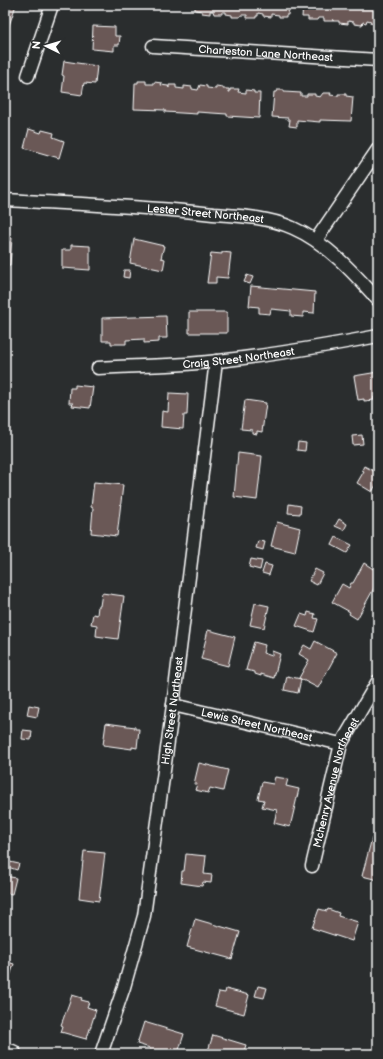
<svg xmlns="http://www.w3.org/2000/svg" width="383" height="1059" font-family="'Balsamiq Sans',sans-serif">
<rect width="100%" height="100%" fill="#2a2d2e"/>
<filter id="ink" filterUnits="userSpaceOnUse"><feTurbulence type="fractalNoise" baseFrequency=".025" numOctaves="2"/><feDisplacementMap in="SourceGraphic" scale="8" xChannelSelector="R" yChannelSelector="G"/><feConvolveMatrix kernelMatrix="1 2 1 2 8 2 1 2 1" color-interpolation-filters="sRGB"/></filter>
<g filter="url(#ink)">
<path fill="#6b5857" stroke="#fff" d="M5,5H16L5,37Z
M195,5H289L288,15H286V17H279V15L271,14V17L263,16V14L258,13V16H256V18H247V15H241L240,17H232V15L226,14V12H222V14H214L213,11H210V14L202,13V11L195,10Z
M303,5H378V24L370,23L371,21L367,20L366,23L363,22L362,25L354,24V22L348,21V24L339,23V21H333V19V21H324V18H318L317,20H308V17H302Z
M93,26L115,27V36H120L119,45H114V51L92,49Z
M64,61L97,66L95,84L84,83L82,95L62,92L64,76L62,75Z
M138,81H146V84H154V82L162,83L161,85L168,86L169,88V85H176V88L184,89V86L192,87V89L198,90L200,85L207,86V88L216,89V86L223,87V89H229V92H230V89H239L238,92L246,93V90L254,91V93H260L259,118L227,116V114L197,112V114L165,112V110L134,109L135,83H138Z
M277,90H284V92L301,93V96H307V94H315V96L320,97L323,93H331L330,95L338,96V94H346V96L353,97L351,121L320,120V122L297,120V127L289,126L290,120H288V118L272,117L274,92H276Z
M29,129L41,133L42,130L54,133L53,137L64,141L59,158L24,148Z
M5,237L12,238L10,265H5Z
M134,239L164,246L161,258L165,259L163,270L130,263Z
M71,245L90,246V270L62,268V250H71Z
M222,252L231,253L228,278L216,277V283H207L211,253L222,254Z
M124,270H130L129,278L123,277Z
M247,275L253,277L250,284L244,282Z
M251,286L315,292L314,313L303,312V317L291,316V311L271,309L270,314L259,313V307L249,306Z
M189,312H227V333H189Z
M166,316L167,338H159V342L144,343V339L126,340V344H111V341H102V318Z
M378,372V397H374V400L364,401V399L358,400L354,376Z
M75,385L93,387L90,408L72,406L73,403H69L70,388H75Z
M169,393L188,394L187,415H184L183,429L161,427L162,411L168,412Z
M245,400L266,403L262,432L257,431V434L252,433V430L241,429Z
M362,435L363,444L353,445L352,436Z
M298,442L306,443L305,451L297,450Z
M238,453L262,456L257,500L234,497Z
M364,466L378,473V481L372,492L357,483L364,471L362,470Z
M94,482L123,485L117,536L91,533L93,508L91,507Z
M289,504L301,506L300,514L288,513Z
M339,519L347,524L344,530L335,526Z
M277,522L300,528L295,552L271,546Z
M336,537L352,545L347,553L332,545Z
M258,541L265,542L263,550L256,548Z
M251,559L262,561L260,570L249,567Z
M364,563L378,572V581L357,619L349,614L350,612L332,602L342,584L349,588L351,583H353Z
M265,564L272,566L269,575L262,573Z
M315,569L323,573L317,585L309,581Z
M102,593L124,596L118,639L96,636L97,625L91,624L93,614L97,615L98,606H100Z
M255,603L269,606L264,628L250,625Z
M308,612L315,614L314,618L318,619L314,632L296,626L301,614L307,616Z
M208,630L235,637L228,666L201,659Z
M315,641L337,653L318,688L299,678L309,660L299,654L304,645L311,649Z
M254,642L265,645L263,653L272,656V651L280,654L274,678L261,674V676L255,674V672L246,670Z
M287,676L301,679L298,693L284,690Z
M29,705L39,707L37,717L27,715Z
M106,723L135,727V729H139L137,748L132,747V749L103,745Z
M23,730L32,731L31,740L22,739Z
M199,763L228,770L223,791L210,788L208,793L195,790L197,784H194Z
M275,777L288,779L286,786L299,789L290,827L274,823L277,810L262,807L264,800L258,799L262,782L273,784Z
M372,838L378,839V880L362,876Z
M84,851L105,853L99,901L79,898Z
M186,854L206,856L204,874L212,875L211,883L203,882L202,886L181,883L182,871H184Z
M10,862L19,864L17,870L8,867Z
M5,876L16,878L12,894L5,893Z
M319,909L327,911L328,909L339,913L338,916L358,922L352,941L312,928Z
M195,919L240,932L232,959L187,947Z
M5,961L14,964L5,992Z
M258,986L267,988L264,998L255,996Z
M226,989L249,995L244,1014L215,1006L219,992L225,993Z
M72,995L82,998L81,1000L89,1002L87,1007L96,1010L88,1035L87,1034L86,1039L61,1032L63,1026L61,1025Z
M144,1022L184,1034L178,1053L179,1054H154L149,1053L150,1048L137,1044Z
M213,1035L246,1045L243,1054H207Z"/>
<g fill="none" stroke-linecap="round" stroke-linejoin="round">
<g stroke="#fff" stroke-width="15">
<g id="street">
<path id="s1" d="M153,46L378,60"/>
<path d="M28,76L52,5"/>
<path id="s2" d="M5,200C74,204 144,206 213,214C240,216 268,217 293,228C327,243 354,273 378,300"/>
<path d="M316,240L378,149"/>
<path id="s3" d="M98,368C127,366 156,366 186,364C250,359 315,348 378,336"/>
<path id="s4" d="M173,705L341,744"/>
<path id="s5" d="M312,866L341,744L378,681"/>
<path id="s6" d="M101,1054L124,987L144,916L173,705L216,361"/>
</g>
</g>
<g stroke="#fff" stroke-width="21">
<path id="secondary" d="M5,1052L12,1054"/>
</g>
<use href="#street" stroke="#2a2d2e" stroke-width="12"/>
<use href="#secondary" stroke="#2a2d2e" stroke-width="18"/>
</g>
</g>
<g text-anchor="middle" stroke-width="3" stroke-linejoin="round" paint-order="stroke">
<g font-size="11" fill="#fff" stroke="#2a2d2e">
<text dy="4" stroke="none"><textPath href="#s1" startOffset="113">Charleston Lane Northeast</textPath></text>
<text dy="4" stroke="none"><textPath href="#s2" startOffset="201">Lester Street Northeast</textPath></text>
<text dy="4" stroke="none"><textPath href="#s3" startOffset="141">Craig Street Northeast</textPath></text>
<text dy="4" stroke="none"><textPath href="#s6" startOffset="352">High Street Northeast</textPath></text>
<text dy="4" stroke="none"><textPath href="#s4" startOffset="86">Lewis Street Northeast</textPath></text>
<text dy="4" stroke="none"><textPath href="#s5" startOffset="87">Mchenry Avenue Northeast</textPath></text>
</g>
</g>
<rect width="383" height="1059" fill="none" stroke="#2a2d2e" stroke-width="20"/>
<rect x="10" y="10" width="363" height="1039" fill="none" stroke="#fff" stroke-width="1.5" filter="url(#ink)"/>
<g transform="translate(46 46) rotate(275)" stroke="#2a2d2e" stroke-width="3" paint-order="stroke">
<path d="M0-3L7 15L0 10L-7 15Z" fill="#ffffff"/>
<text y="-6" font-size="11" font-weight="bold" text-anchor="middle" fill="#ffffff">N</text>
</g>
</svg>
